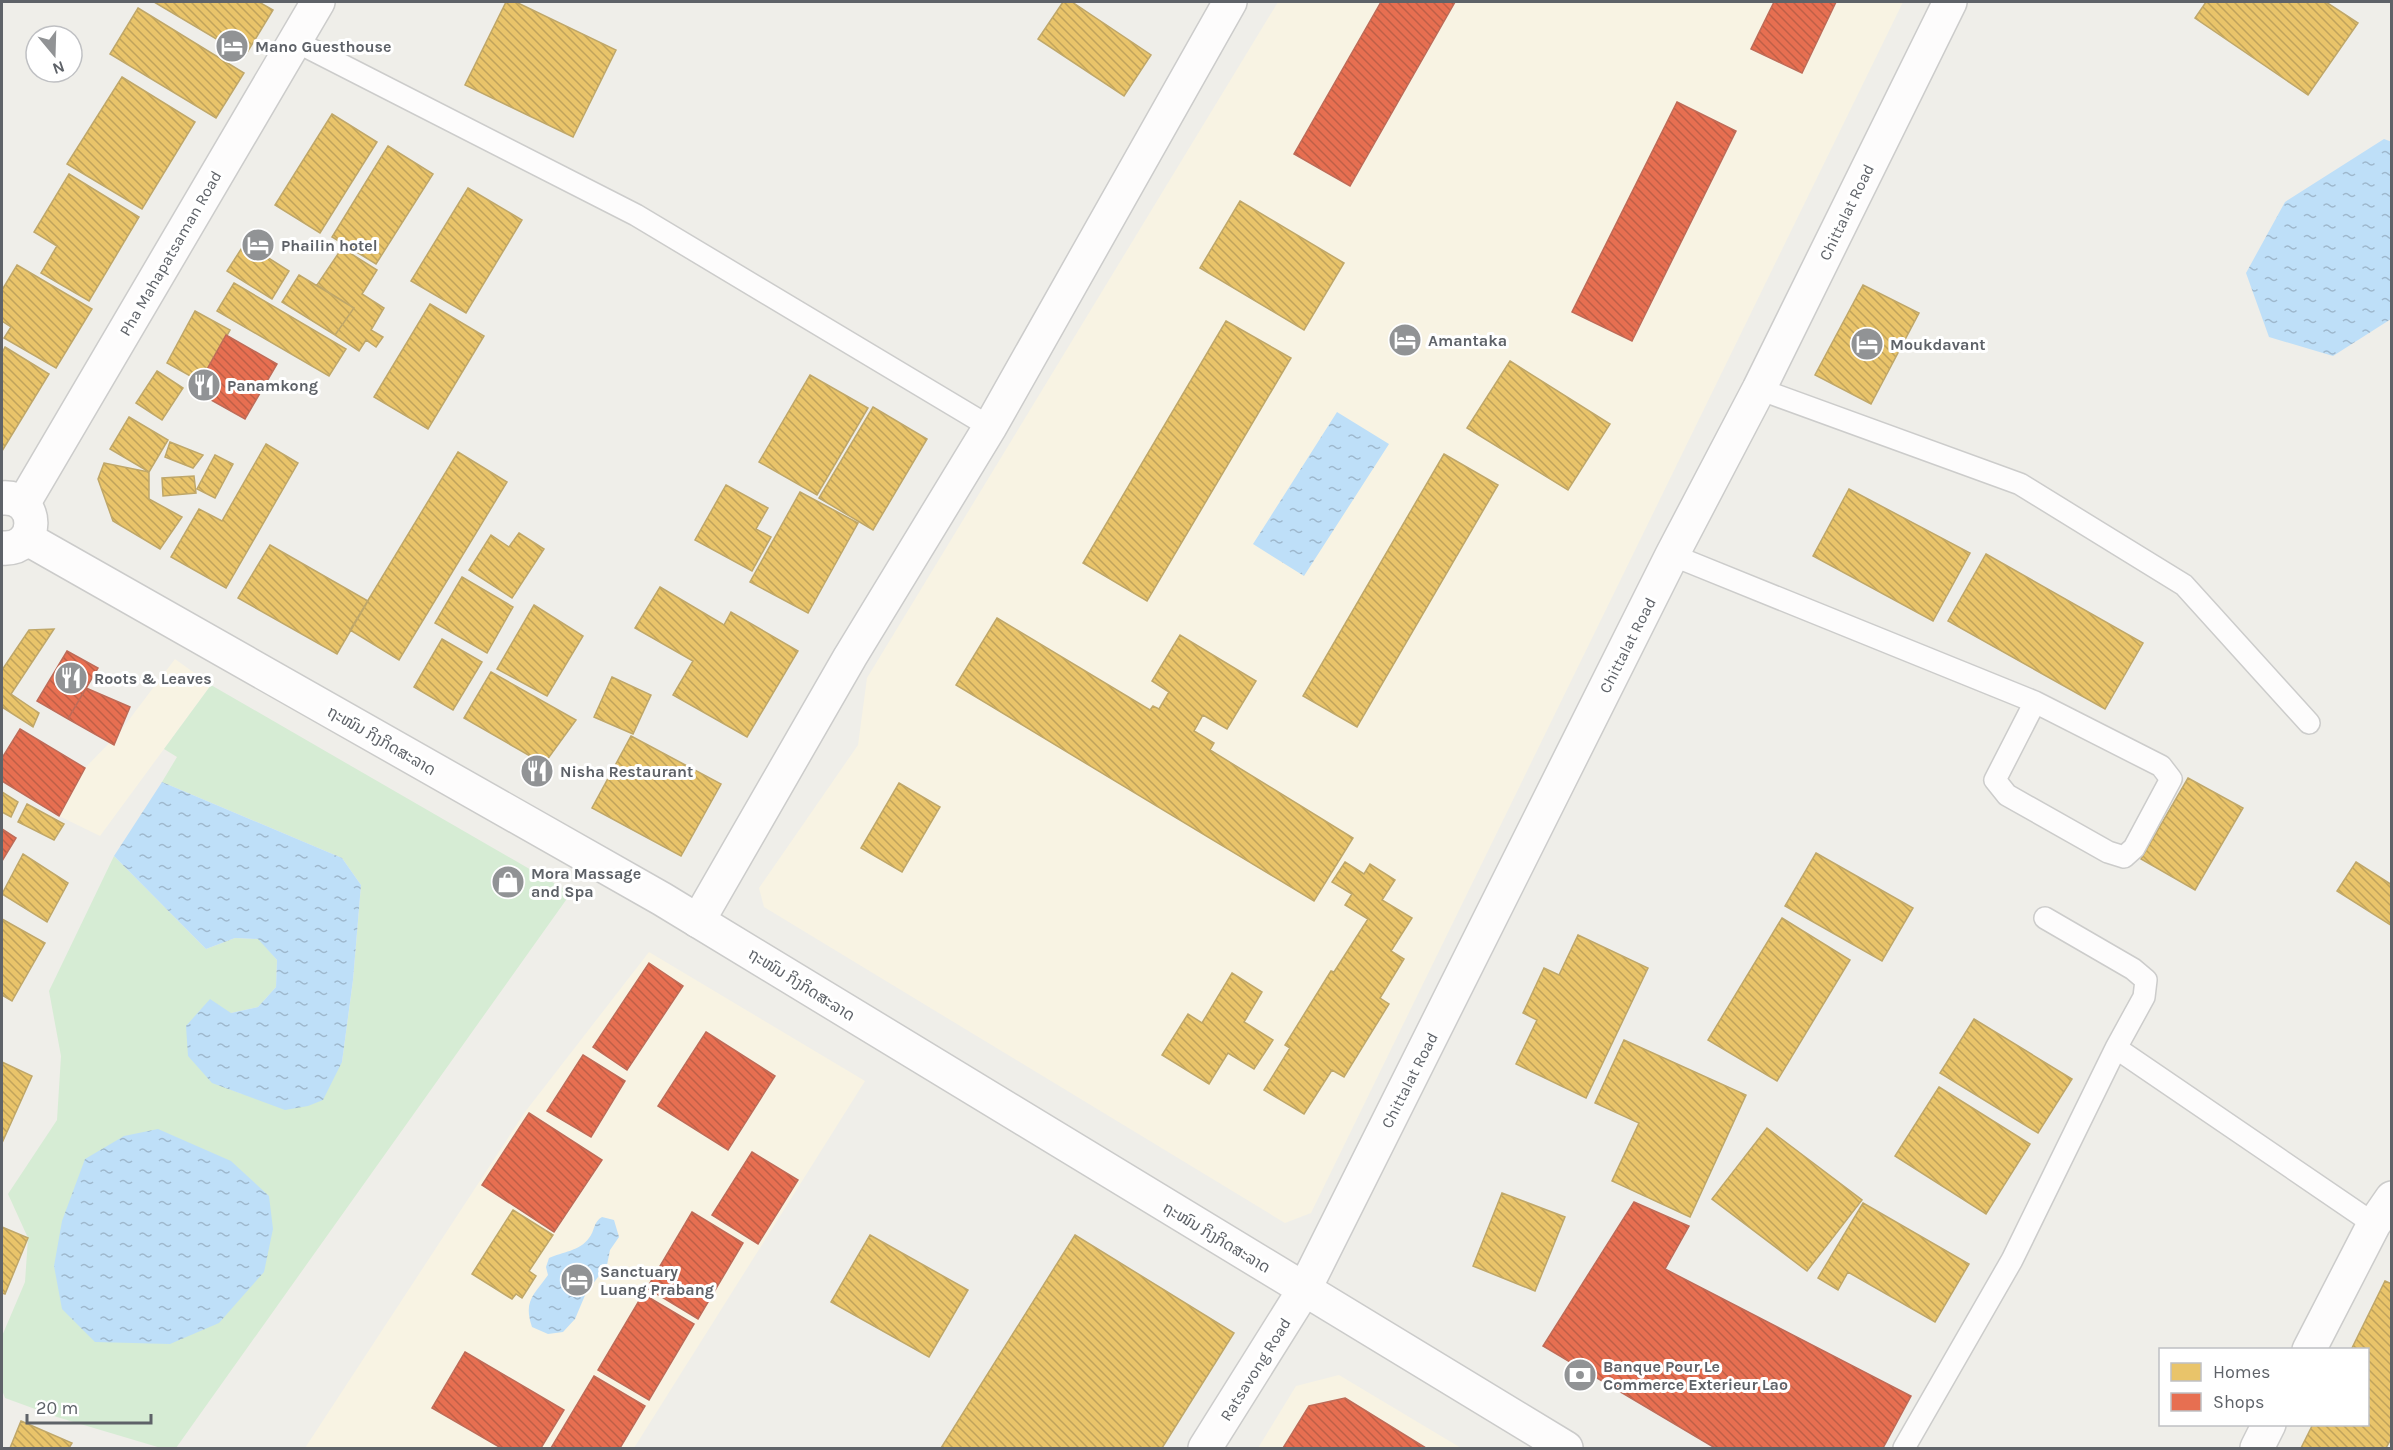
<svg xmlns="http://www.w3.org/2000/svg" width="2393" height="1450" font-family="Karla,'Noto Sans Lao',sans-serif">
<defs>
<pattern id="water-ripples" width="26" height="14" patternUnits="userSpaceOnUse" patternTransform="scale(1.5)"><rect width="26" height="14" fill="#bedff8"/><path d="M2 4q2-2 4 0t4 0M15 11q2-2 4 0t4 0" fill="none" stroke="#9eb8cd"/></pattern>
<pattern id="homes-back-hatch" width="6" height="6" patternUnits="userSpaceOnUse" patternTransform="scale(1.5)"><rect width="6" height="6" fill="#e9c46a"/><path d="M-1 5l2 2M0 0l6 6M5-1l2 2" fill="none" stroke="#c0a35b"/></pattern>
<pattern id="shops-back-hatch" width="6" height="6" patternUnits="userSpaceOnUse" patternTransform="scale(1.5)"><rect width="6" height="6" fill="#e76f51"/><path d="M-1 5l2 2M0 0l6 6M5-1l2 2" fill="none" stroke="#be5f47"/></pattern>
</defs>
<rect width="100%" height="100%" fill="#efeee9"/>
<path fill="#f8f3e3" d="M1278,2H1903L1311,1213L1285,1223L764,907L759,888L858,745L867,678Z
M175,659L211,685L100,836L59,816L85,768L119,733Z
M649,952L865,1081L634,1448H305L525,1112Z
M1339,1375L1461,1448H1258L1296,1386Z"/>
<path fill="#d6ecd4" d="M211,685L571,893L176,1448H161L57,1417L5,1398L2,1390V1336L25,1282L28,1238L8,1194L57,1120L61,1056L49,991L114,856L206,949L235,938L259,939L277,960L276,987L258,1007L231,1013L212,1082L242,1094L342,1062L353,980L361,885L342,858L162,782L177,757L164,749Z"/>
<path fill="url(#water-ripples)" d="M2384,139L2392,142L2391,319L2333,356L2269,337L2246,273L2285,202Z
M1337,412L1389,444L1304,576L1253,544Z
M162,782L342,858L361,885L353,980L342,1062L323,1100L308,1106L285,1110L212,1083L188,1056L186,1026L210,999L231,1013L258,1007L276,987L277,960L258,939L235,938L206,949L114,856Z
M158,1129L231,1161L269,1196L273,1229L264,1272L219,1323L170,1344L95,1342L62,1309L54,1266L62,1221L85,1159L124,1136Z
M602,1217L614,1220L619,1237L610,1250L607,1265L586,1293L575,1319L563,1332L548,1334L532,1327C523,1301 534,1295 548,1275L546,1267L549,1258C562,1252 580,1251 589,1238C595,1231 593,1222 602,1217Z"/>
<path fill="url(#homes-back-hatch)" stroke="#bfa769" stroke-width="1.5" d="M154,2H259L273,10L245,56Z
M506,2H516L616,50L573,137L465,85Z
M1063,2H1072L1151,55L1124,96L1038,39Z
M2206,2H2326L2358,23L2308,95L2195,18Z
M138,8L244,73L216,118L110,54Z
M122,77L195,122L142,209L67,164Z
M332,114L377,142L320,233L275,205Z
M388,146L433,174L376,264L332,237Z
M69,174L139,217L89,301L41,273L57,246L34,232Z
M468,188L522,220L466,313L411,281Z
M1240,201L1344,263L1304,330L1200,268Z
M245,243L289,271L272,299L227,271Z
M342,248L377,270L362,294L384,308L371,330L383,337L376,347L366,340L359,351L335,335L354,308L317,285Z
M17,265L92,309L56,368L4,338L11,327L2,321V290Z
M299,275L354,308L335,335L282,302Z
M234,283L346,349L329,376L217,311Z
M1863,285L1919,313L1871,404L1815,375Z
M430,304L484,336L428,429L374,397Z
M195,311L230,330L201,382L167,363Z
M1226,321L1291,358L1147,601L1083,563Z
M5,347L49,374L2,451V353Z
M1510,361L1610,424L1568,490L1467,428Z
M157,371L183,388L162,420L136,403Z
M810,375L868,408L817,495L759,462Z
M873,407L927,439L873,530L819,498Z
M129,417L168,440L149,472L110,449Z
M170,442L203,455L193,468L165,457Z
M266,444L298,463L226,588L171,557L199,509L222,521Z
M458,452L507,482L399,660L350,630Z
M1444,454L1498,485L1357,727L1303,696Z
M215,455L233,464L215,498L197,489Z
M104,463L149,472V499L182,517L160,549L113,521L98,479Z
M194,476L196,493L163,496L162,478Z
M726,485L768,508L756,529L771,537L752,571L695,540Z
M1849,489L1970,553L1933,621L1813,556Z
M800,492L858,523L808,613L750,582Z
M519,533L544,549L512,598L469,570L491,535L509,547Z
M270,545L368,601L337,654L238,598Z
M1986,554L2143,643L2105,709L1948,621Z
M462,577L513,607L487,653L435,623Z
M660,587L724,625L731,612L798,651L747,737L673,695L693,661L635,628Z
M534,605L583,636L547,696L497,669Z
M997,618L1150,710L1153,706L1159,709L1169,692L1152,681L1180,635L1256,681L1227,729L1203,715L1194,731L1214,743L1210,750L1353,838L1314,901L956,685Z
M54,629L11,694L39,713L33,727L2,707V670L29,630Z
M442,639L482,662L453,710L414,687Z
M491,672L576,720L544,764L464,718Z
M612,677L651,695L633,734L594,717Z
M631,736L721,784L681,856L592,808Z
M2188,778L2243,808L2195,890L2141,859Z
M899,783L940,807L902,872L861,848Z
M2,792L18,802L11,817L2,812Z
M27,804L64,824L54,840L18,822Z
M1816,853L1913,908L1882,961L1785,906Z
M23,854L68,883L47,922L2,894Z
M1345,862L1364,874L1370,864L1395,880L1382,900L1412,918L1391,951L1404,959L1380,998L1389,1004L1344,1077L1332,1070L1304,1114L1264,1090L1290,1048L1285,1045L1331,971L1334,972L1368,919L1345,905L1352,894L1332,882Z
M2356,862L2392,885V926L2337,891Z
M1782,918L1850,960L1777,1081L1708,1040Z
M2,919L45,943L12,1001L2,995Z
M1578,935L1648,968L1586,1098L1516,1064L1537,1020L1523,1013L1544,968L1559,975Z
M1232,973L1262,992L1244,1022L1273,1040L1254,1069L1228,1053L1209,1084L1162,1055L1188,1014L1202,1023Z
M1974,1019L2072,1079L2038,1133L1940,1073Z
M1624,1040L1746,1095L1690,1217L1612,1181L1639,1123L1595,1103Z
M2,1062L32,1076L2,1143Z
M1939,1087L2030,1144L1986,1214L1895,1156Z
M1767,1128L1862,1200L1807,1271L1712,1199Z
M1502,1193L1565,1217L1535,1291L1473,1266Z
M1863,1203L1969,1264L1935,1322L1848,1272L1838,1290L1818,1278Z
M513,1210L553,1235L529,1271L536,1276L522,1298L516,1294L512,1299L472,1274Z
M2,1227L28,1238L5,1294L2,1293Z
M870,1235L968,1290L929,1357L831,1302Z
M1075,1235L1234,1333L1162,1448H941Z
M2385,1281L2392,1284V1437L2386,1448H2301L2313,1424H2368V1350H2351Z
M21,1421L72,1443L69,1448H10Z"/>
<path fill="url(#shops-back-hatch)" stroke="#be6b58" stroke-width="1.5" d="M1381,2H1455L1350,186L1294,154Z
M1774,2H1836L1802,73L1751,49Z
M1677,102L1736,131L1632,341L1572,312Z
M226,335L277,364L245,419L195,391Z
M67,651L98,668L68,719L37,701Z
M86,688L130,707L114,745L68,719Z
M20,729L85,768L59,816L2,781V758Z
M2,829L16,838L2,861Z
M649,963L683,986L627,1070L593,1047Z
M706,1032L775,1076L728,1150L658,1106Z
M583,1055L625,1081L591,1137L547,1111Z
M529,1113L602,1160L554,1232L482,1185Z
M752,1152L798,1180L758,1244L712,1215Z
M1634,1202L1689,1226L1665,1269L1911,1396L1883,1448H1715L1543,1346Z
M692,1212L743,1243L698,1319L647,1288Z
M643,1294L694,1324L649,1400L598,1370Z
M465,1352L564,1410L541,1448H501L432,1408Z
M594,1376L645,1406L620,1448H551Z
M1345,1398L1426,1448H1283L1309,1406Z"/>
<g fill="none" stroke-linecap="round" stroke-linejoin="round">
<g stroke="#cccccb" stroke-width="24">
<path id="lane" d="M295,41L636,215L990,427
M1759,389L2020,484L2184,585L2309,723
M1672,555L2035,702L2161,766L2171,779L2134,848L2124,857L2108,852L2007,795L1995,780L2035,702
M2116,1048L2374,1224
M1904,1448L2012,1260L2116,1048L2144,997L2146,980L2133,969L2045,918"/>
</g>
<g stroke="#cccccb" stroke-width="36">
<path id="street" d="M23,504L318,2
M698,921L850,657L990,427L1230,2
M2309,1350L2374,1224L2392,1198
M1205,1448L1304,1290L1672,555L1759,389L1950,2
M2257,1448L2269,1424"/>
</g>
<g stroke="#cbcbca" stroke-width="36">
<path id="secondary" d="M2,498C40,495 41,551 2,548
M26,538L662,899L1566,1448"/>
</g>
<use href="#lane" stroke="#fdfcfc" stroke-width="21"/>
<use href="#street" stroke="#fdfcfc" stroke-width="33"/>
<use href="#secondary" stroke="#fdfcfc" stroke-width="33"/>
</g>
<defs>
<g id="hotel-disc" transform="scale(1.725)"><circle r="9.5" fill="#919395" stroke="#fff"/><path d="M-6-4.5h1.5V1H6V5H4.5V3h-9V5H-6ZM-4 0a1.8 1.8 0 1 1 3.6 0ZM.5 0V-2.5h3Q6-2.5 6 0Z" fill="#fff"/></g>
<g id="restaurant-disc" transform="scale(1.725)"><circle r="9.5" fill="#919395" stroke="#fff"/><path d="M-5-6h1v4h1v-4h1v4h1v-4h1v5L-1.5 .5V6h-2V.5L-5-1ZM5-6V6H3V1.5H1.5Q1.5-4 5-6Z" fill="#fff"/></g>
<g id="shop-disc" transform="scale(1.725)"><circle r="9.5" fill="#919395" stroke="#fff"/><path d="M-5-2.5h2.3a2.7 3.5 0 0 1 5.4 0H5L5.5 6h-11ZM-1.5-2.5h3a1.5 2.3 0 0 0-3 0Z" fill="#fff"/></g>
<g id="bank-disc" transform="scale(1.725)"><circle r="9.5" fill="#919395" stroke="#fff"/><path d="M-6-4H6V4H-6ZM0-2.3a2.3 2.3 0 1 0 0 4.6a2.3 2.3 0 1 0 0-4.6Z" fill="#fff"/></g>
</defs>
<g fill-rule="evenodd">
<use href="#hotel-disc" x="232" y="46"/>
<use href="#hotel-disc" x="258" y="245"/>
<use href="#hotel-disc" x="1405" y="340"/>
<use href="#hotel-disc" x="1867" y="344"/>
<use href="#restaurant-disc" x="204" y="385"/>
<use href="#restaurant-disc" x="71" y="678"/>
<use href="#restaurant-disc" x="537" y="771"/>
<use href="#shop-disc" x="508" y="882"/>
<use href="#hotel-disc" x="577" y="1280"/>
<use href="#bank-disc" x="1580" y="1375"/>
</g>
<g text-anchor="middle" stroke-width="6" stroke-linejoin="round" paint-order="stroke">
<g font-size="16" font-weight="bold" fill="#5e6268" stroke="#fff" text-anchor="start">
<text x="255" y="52">Mano Guesthouse</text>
<text x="281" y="251">Phailin hotel</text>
<text x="1428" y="346">Amantaka</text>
<text x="1890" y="350">Moukdavant</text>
<text x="227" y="391">Panamkong</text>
<text x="94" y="684">Roots &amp; Leaves</text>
<text x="560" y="777">Nisha Restaurant</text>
<text x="531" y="879">Mora Massage<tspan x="531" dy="18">and Spa</tspan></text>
<text x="600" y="1277">Sanctuary<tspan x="600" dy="18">Luang Prabang</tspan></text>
<text x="1603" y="1372">Banque Pour Le<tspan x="1603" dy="18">Commerce Exterieur Lao</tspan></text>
</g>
<g font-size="16" fill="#5e6268" stroke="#fff">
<text transform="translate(1846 212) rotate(-64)" y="6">Chittalat Road</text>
<text transform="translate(170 253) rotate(-60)" y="6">Pha Mahapatsaman Road</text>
<text transform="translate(1627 645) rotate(-63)" y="6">Chittalat Road</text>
<text transform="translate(382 740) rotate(30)" y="6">ຖະໜົນ ກິງກິດສະລາດ</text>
<text transform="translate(802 984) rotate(32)" y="6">ຖະໜົນ ກິງກິດສະລາດ</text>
<text transform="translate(1409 1080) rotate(-63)" y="6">Chittalat Road</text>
<text transform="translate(1217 1237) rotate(31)" y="6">ຖະໜົນ ກິງກິດສະລາດ</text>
<text transform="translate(1255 1369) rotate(-58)" y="6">Ratsavong Road</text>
</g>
</g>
<rect width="2393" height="1450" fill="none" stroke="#5e6268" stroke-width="6"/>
<rect x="2159" y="1348" width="210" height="78" fill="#ffffff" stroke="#bfc0c3" stroke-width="1.5"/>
<rect x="2171" y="1363" width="30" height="18" fill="#e9c46a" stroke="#bfc0c3" stroke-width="1.5"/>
<text x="2213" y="1378" font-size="18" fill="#5e6268">Homes</text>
<rect x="2171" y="1393" width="30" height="18" fill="#e76f51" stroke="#bfc0c3" stroke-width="1.5"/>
<text x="2213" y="1408" font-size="18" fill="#5e6268">Shops</text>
<g transform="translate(54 54) rotate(161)"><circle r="28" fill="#ffffff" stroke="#bfc0c3" stroke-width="1.5"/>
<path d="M0-4.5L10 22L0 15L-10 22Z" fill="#919395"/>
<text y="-9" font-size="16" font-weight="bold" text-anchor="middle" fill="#5e6268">N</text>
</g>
<path d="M27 1414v9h124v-9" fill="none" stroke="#5e6268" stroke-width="3"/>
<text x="36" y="1414" font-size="18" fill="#5e6268" stroke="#ffffff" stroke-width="4.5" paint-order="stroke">20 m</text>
</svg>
